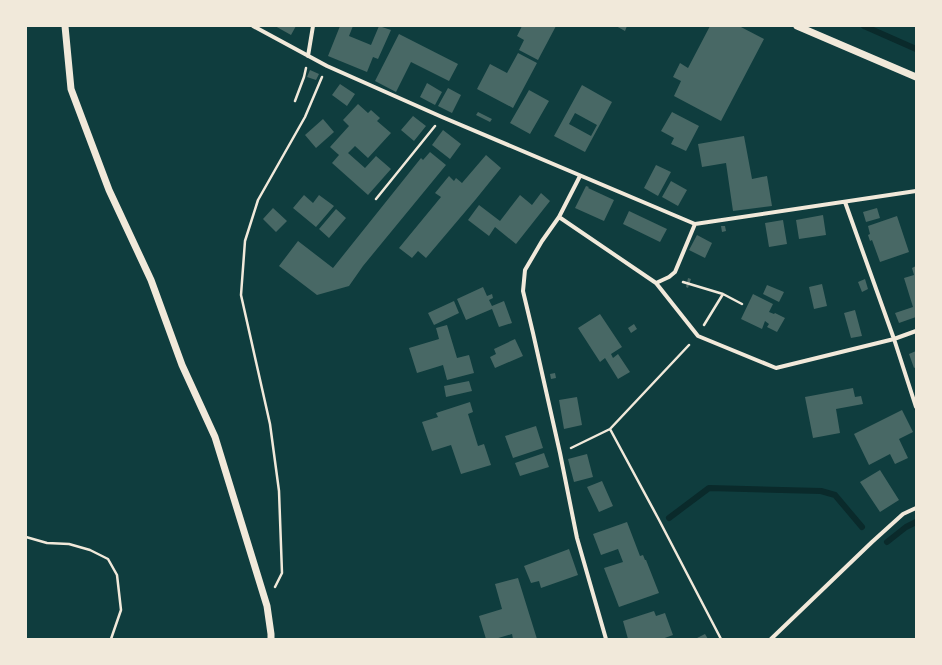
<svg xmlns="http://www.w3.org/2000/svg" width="942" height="665" font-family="Quicksand,sans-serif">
<rect width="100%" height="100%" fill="#0f3d3e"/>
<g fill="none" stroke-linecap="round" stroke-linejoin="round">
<path stroke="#0a2a2b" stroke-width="6" d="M864,26L916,49
M669,518L709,488L821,491L835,495L862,527
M887,542L906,527L916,522"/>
</g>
<path fill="#486865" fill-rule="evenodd" d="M275,26H296L291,35Z
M340,26H353L349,36L371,45L379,26L391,30L378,59L373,57L367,72L328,56Z
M522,26H556L538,60L519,50L524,40L517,36Z
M616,26H627L625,31Z
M710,26H739L764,39L721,121L674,96L681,81L673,77L680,63L688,68Z
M399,34L458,64L449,81L411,62L396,92L375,81Z
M518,53L537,63L513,108L477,89L490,64L507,73Z
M310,70L319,74L316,80L307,77Z
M427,83L442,92L435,105L420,97Z
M340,84L355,94L347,106L332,95Z
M582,85L612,102L585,152L554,136ZM575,113L597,125L591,136L569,124Z
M448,88L461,95L452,113L438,106Z
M529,90L549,101L530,134L510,123Z
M358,104L368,113L371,110L380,118L377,121L391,133L368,158L355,146L348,153L365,168L376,156L391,169L368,195L332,163L339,155L330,147L349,126L343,120Z
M478,112L492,119L490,122L476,115Z
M672,112L699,126L686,151L671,144L674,138L661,131Z
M413,116L426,126L414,141L401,130Z
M323,119L334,132L316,148L305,135Z
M443,130L461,144L450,159L432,145Z
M744,136L752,179L767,176L772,206L733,211L726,163L702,167L698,144Z
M430,152L446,165L363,266L349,286L317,295L279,266L298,241L333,268L421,158L423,160Z
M486,155L501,168L476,199L426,258L418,251L412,258L399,248L441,197L435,193L449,176L454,181L456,178L462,183Z
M656,165L671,172L658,196L644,188Z
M671,181L687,190L678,206L662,197Z
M586,186L589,187L588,188L614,200L604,221L575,208Z
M541,193L550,201L516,244L495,227L489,236L468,220L479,205L500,221L520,195L532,205Z
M304,195L313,203L319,195L334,206L316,227L293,208Z
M273,208L287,221L276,232L263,219Z
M877,208L880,218L866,222L863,212Z
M336,209L346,218L329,238L319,229Z
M629,211L667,229L660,242L623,224Z
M823,215L826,235L799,239L796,220Z
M897,216L909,252L880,262L872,240L870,241L868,235L870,234L868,226Z
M783,220L787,244L769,247L765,223Z
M721,226H725L726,231L722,232Z
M697,235L712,243L705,258L689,250Z
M916,266V312H915L916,317L899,323L895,313L913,307L904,278L914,275L912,268Z
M688,278L691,279L688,288L686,287Z
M865,279L868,289L862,292L858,282Z
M822,284L827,306L814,309L809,287Z
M767,285L784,292L779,302L763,294Z
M483,287L487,296L492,294L493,298L489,300L492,306L504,301L512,323L499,327L492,309L466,320L457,299Z
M753,294L773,304L769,312L774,314L775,313L785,318L777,332L767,327L769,324L765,321L762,329L741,319Z
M454,301L459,313L434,325L428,313Z
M855,310L862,336L851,338L844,313Z
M600,314L622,347L611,354L613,358L618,354L630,372L618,379L605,358L600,362L578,328Z
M634,324L637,329L631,333L628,328Z
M447,325L457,358L469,355L474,373L447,380L443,365L417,373L409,348L439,339L436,328Z
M515,339L523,356L495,368L490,357L496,354L494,349Z
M916,351V367L914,368L909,354Z
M555,373L556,378L551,379L550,374Z
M469,381L472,391L446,397L444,386Z
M853,388L855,397L861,396L863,404L836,409L840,433L813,438L805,397Z
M577,397L582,425L564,429L559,400Z
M470,402L473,412L468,414L478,446L484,444L491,465L461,474L451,445L432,451L422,422L438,417L436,413Z
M902,410L913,432L899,439L908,458L895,464L890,454L869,465L854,434Z
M536,426L543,448L513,458L505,436Z
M544,453L549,467L520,476L515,463Z
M587,454L593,477L574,482L568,459Z
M880,470L899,500L880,512L860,482Z
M602,481L613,506L599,512L587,487Z
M627,522L640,556L643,555L645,560H646L659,593L619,607L604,568L623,562L618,549L601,555L593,534Z
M569,549L578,575L541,588L539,581L531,583L524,566Z
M518,578L537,639H513L512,634L495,639H486L479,616L502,609L495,584Z
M654,611L656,616L665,613L673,635L662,639H628L623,621Z
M705,634L708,639H695Z"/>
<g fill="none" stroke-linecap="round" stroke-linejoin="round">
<path stroke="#f1e9da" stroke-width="2.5" d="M295,101L304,77L306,68
M376,199L435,126
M683,282L723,294L742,304
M704,325L723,294
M610,429L658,518L721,639
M571,448L610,429L689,345
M26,537L47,543L69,544L90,550L108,559L117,575L121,610L111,639
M275,587L282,573L279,491L270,424L241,295L245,241L258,200L305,117L322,77"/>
<path stroke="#f1e9da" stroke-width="4" d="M253,26L327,66L442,117L695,224L916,191
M308,56L313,26
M580,176L559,217L542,241L525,270L523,291L533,333L560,453L577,538L606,639
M845,202L894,339L916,407
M559,217L656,283L698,336L776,368L894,339L916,331
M656,283L669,277L675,272L695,224
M771,639L872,542L903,514L916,508"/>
<path stroke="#f1e9da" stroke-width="7" d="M65,26L71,89L109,190L151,280L182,365L215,437L267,606L271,634V639
M797,26L916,77"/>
</g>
<rect width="942" height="665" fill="none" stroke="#f1e9da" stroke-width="54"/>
</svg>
